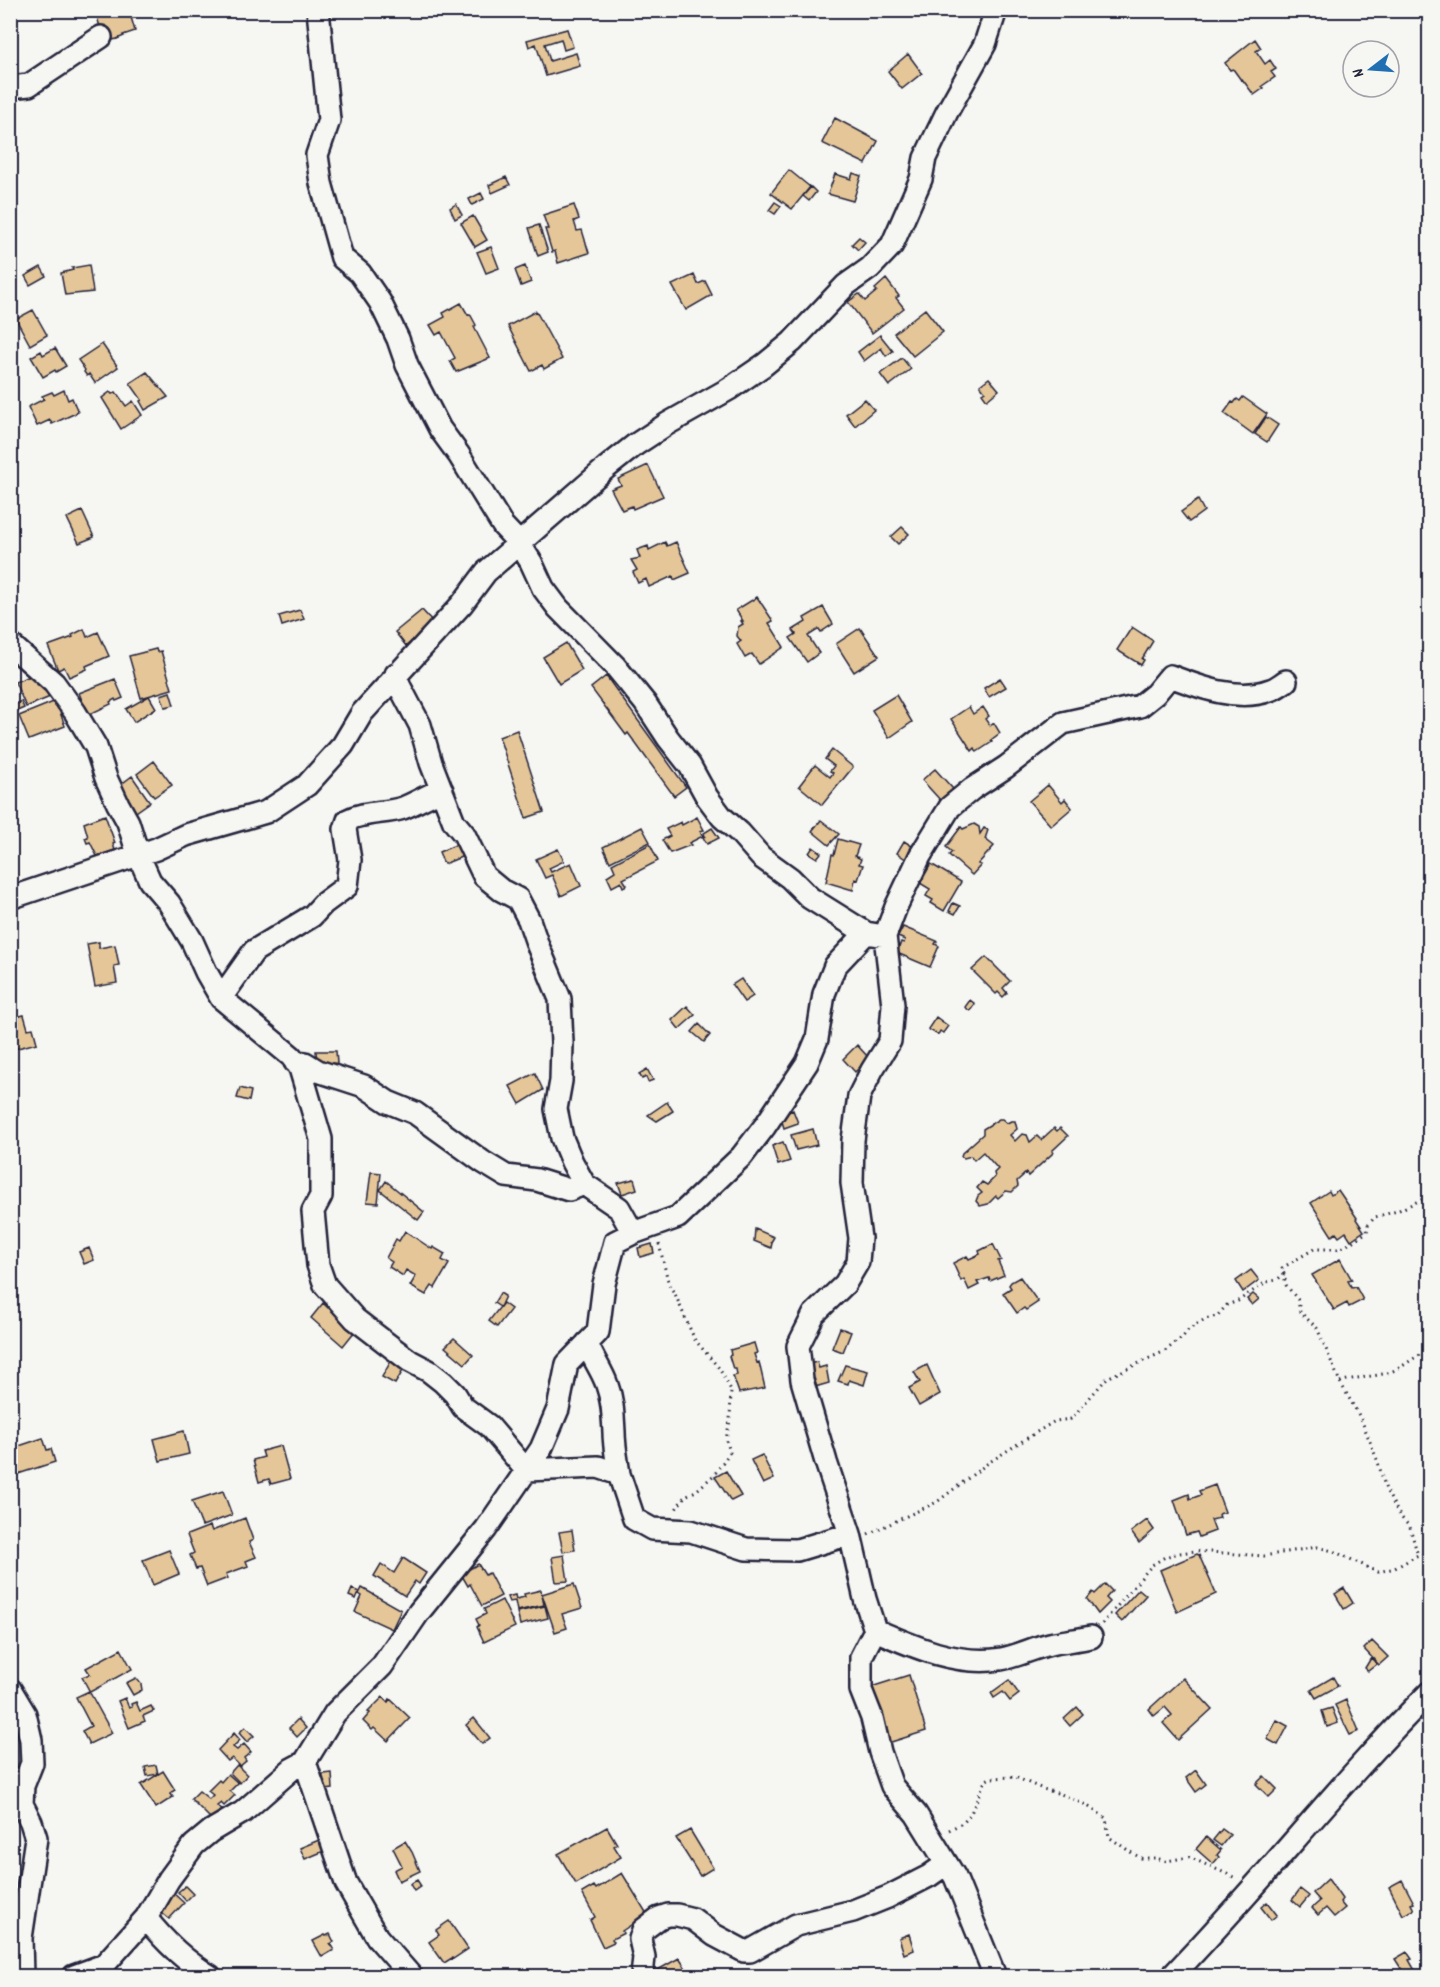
<svg xmlns="http://www.w3.org/2000/svg" width="1440" height="1987" font-family="Dekko,sans-serif">
<rect width="100%" height="100%" fill="#f6f6f2"/>
<filter id="ink" filterUnits="userSpaceOnUse"><feTurbulence type="fractalNoise" baseFrequency=".0167" numOctaves="2"/><feDisplacementMap in="SourceGraphic" scale="12" xChannelSelector="R" yChannelSelector="G"/><feConvolveMatrix kernelMatrix="1 2 1 2 8 2 1 2 1" color-interpolation-filters="sRGB"/></filter>
<g filter="url(#ink)">
<path fill="#e5c698" stroke="#22223b" stroke-width="1.5" d="M123,10H129L135,31L123,35L124,36L117,39L104,42L98,20L99,17Z
M567,29L573,47L564,50L561,39L545,44L550,61L576,53L580,66L546,76L536,44L529,47L527,40Z
M1255,39L1261,48L1256,51L1265,64L1270,60L1276,69L1271,72L1275,77L1262,86L1264,88L1254,95L1242,79L1241,80L1233,69L1230,70L1225,63Z
M908,54L922,73L902,89L888,71Z
M835,118L878,141L866,164L822,143Z
M789,170L810,187L792,209L771,193Z
M853,173L861,176L853,201L828,194L835,174L851,179Z
M506,177L510,185L492,193L489,185Z
M811,187L816,192L809,201L803,196Z
M481,193L484,199L472,205L469,199Z
M775,202L781,206L775,214L769,210Z
M456,204L462,215L455,219L450,208Z
M574,205L579,219L574,221L577,231L582,230L589,253L558,263L555,251L552,252L545,229H548L543,215Z
M473,216L487,240L475,247L461,223Z
M539,225L548,252L538,256L529,228Z
M859,237L865,242L858,250L852,244Z
M491,247L499,268L486,273L477,252Z
M89,265L93,292L65,295L61,273L73,270L72,268Z
M525,266L531,282L521,286L515,270Z
M41,267L46,276L30,285L25,276Z
M694,275L698,284L705,281L712,295L686,310L672,285Z
M886,279L899,296L896,298L904,308L872,333L848,302L859,294L865,301L877,291L875,289Z
M461,303L468,315L470,314L476,325L474,327L490,358L456,372L450,361L455,358L441,332L436,335L430,325L445,317L443,313Z
M925,309L943,332L913,356L894,333Z
M33,310L47,335L30,345L16,319Z
M536,311L562,359L544,369L542,365L531,371L508,326Z
M880,335L893,351L886,356L881,348L864,361L858,352Z
M102,344L118,367L95,383L89,374L87,376L84,372L85,370L78,360Z
M55,348L66,366L56,372L55,370L43,377L31,357L41,351L43,355Z
M902,358L911,369L889,386L880,374Z
M147,372L168,397L145,410L140,401L142,400L130,383Z
M989,378L999,390L987,400L982,393L985,391L980,385Z
M64,390L68,400L72,398L78,412L52,424L50,420L37,426L28,407L44,399L42,396L52,392L54,395Z
M110,392L112,394L116,392L126,406L133,401L142,415L121,429L102,398Z
M1243,397L1267,414L1253,434L1224,413L1232,402L1234,403L1237,399L1240,401Z
M865,399L874,410L855,426L846,414Z
M1266,417L1278,425L1267,442L1255,434Z
M648,465L663,496L633,509L632,506L622,510L611,489L621,485L618,479Z
M1198,500L1204,511L1189,522L1181,512Z
M82,511L94,537L79,543L67,518Z
M902,527L909,534L898,544L891,537Z
M665,542L667,546L676,542L690,573L674,580L673,576L649,587L646,579L638,583L633,572L637,570L631,560L640,558L637,550L648,546L649,550Z
M757,597L773,621L769,623L784,647L759,664L752,654L745,658L737,644L741,641L737,636L738,627L743,624L741,621H743L736,610Z
M823,607L833,624L821,632L819,629L808,636L819,653L807,662L790,638L796,634L793,630L806,622L804,618Z
M300,610L304,619L282,626L279,616Z
M422,610L433,622L424,629L426,630L406,646L395,632Z
M1132,627L1153,641L1142,659L1144,660L1141,665L1117,650Z
M860,628L879,656L854,672L836,644Z
M84,629L87,637L98,632L109,656L86,666L87,669L69,677L64,667L58,670L48,646L73,637L72,635Z
M566,643L582,670L559,684L543,657Z
M156,649L157,652L161,651L172,689L141,698L129,656Z
M35,674L43,679L50,697L26,707L15,682Z
M606,676L686,787L674,796L628,733L626,735L591,688Z
M1000,678L1006,687L989,697L984,688Z
M115,679L123,698L116,701L115,699L110,702L111,704L88,715L79,693Z
M170,692L174,705L165,707L161,695Z
M896,695L912,722L889,738L872,710Z
M149,696L156,708L134,722L126,709Z
M21,701L24,708L17,711L13,705Z
M56,701L65,726L29,740L19,716Z
M969,707L973,714L983,707L989,716L985,719L990,726L994,723L1000,733L991,740L992,742L977,752L975,748L972,751L951,719Z
M12,708L17,723L10,725V709Z
M517,730L544,812L526,818L499,737Z
M832,750L853,767L822,805L799,786L815,765L830,777L833,773L830,771L834,766L825,759Z
M154,761L172,785L154,797L137,774Z
M935,769L953,789L941,801L922,780Z
M132,776L150,802L133,814L115,789Z
M1048,785L1062,802L1065,799L1072,808L1051,826L1029,801Z
M105,815L115,843L113,844L115,850L97,856L90,842L87,843L85,838L88,837L84,823Z
M697,817L704,830L700,831L703,836L689,843L691,845L670,853L662,840L670,836L666,829L681,822L682,825Z
M821,820L839,834L829,845L812,831Z
M974,824L979,827L980,834L984,828L988,830L985,839L994,846L978,864L981,865L972,875L949,855L952,852L946,847L961,827L963,829Z
M642,827L650,842L610,862L603,847Z
M712,828L719,838L707,844L703,837L705,836L704,833Z
M838,839L859,845L855,856L861,859L859,864L863,865L858,880L855,879L853,890L826,882L832,854L834,855Z
M904,841L915,848L907,860L897,853Z
M460,843L466,855L444,864L439,852Z
M650,844L658,861L623,879L627,885L623,887L621,882L612,887L607,876L615,871L612,864Z
M813,847L821,853L817,858L809,853Z
M558,849L564,861L549,868L551,872L571,863L581,886L561,896L552,875L545,878L536,859Z
M931,864L961,882L944,911L931,903L933,900L926,896L930,889L920,883Z
M953,903L960,906L955,914L949,911Z
M903,927L937,941L935,944L939,946L930,967L897,953L901,942L904,943L905,940L898,937Z
M99,942V948L115,945L119,965L114,966L117,983L95,987L87,944Z
M986,957L1010,981L1003,988L1007,993L1003,997L998,992L996,994L972,970Z
M741,979L753,996L744,1002L732,985Z
M970,1000L975,1004L970,1011L965,1007Z
M687,1006L695,1015L679,1029L672,1020Z
M24,1015L28,1029L33,1028L37,1043L10,1050L11,1018Z
M936,1017L948,1026L943,1033L940,1031L938,1035L928,1029Z
M699,1024L710,1035L704,1042L692,1032Z
M857,1045L869,1058L855,1072L843,1059Z
M316,1051H336L337,1063L317,1064Z
M647,1069L653,1080L648,1082L646,1077L642,1079L639,1074Z
M535,1073L543,1090L520,1104L510,1086Z
M240,1088L251,1091L249,1101L237,1098Z
M667,1102L673,1111L657,1121L648,1115Z
M793,1110L798,1123L784,1128L780,1115Z
M999,1119H1002L1007,1123L1011,1121H1015L1017,1129L1010,1135L1015,1141L1022,1134L1027,1135L1030,1142L1037,1136L1041,1140L1054,1128L1057,1131L1060,1128L1068,1136L1052,1151L1053,1153L1028,1176L1026,1173L1017,1181L1018,1186L1012,1192L1006,1191L998,1198L996,1196L988,1204L980,1206L976,1201L978,1196L982,1193L977,1188L982,1182L987,1185L995,1177L994,1173L998,1169L983,1152L974,1160L971,1156L964,1158L961,1156L962,1153L983,1134V1129Z
M813,1129L817,1145L796,1150L791,1135Z
M783,1142L790,1161L778,1165L772,1146Z
M371,1172L381,1173L378,1203L367,1202Z
M634,1179L637,1189L622,1194L618,1183Z
M386,1181L424,1212L418,1220L380,1190Z
M1338,1190L1357,1218L1356,1219L1364,1231L1351,1240L1346,1232L1339,1237L1336,1233L1332,1236L1311,1203L1329,1191L1331,1195Z
M755,1229L774,1237L771,1242L772,1243L771,1248L754,1241Z
M405,1231L432,1249L433,1247L445,1254L442,1260L449,1264L435,1288L432,1286L426,1295L410,1286L416,1276L406,1270L403,1276L389,1267L392,1262L386,1258L396,1239L399,1241Z
M652,1244L654,1253L640,1257L638,1248Z
M993,1244L1001,1260L998,1261L1004,1275L990,1281L989,1278L977,1282L979,1285L969,1290L964,1279L961,1281L953,1263L967,1256L969,1259L980,1254L979,1251Z
M89,1248L94,1260L84,1264L79,1252Z
M1340,1259L1352,1280L1348,1281L1352,1288L1356,1287L1363,1300L1349,1307L1347,1303L1334,1310L1312,1275Z
M1251,1270L1259,1280L1243,1292L1236,1281Z
M1020,1277L1038,1302L1026,1310L1024,1308L1017,1313L1003,1293L1011,1288L1009,1285L1011,1282Z
M500,1293L505,1296L500,1307L494,1303Z
M1253,1294L1259,1299L1252,1305L1247,1299Z
M323,1303L328,1308L331,1305L355,1331L343,1346L311,1318Z
M503,1303L511,1309L497,1327L489,1321Z
M840,1328L851,1332L843,1352L832,1348Z
M454,1338L473,1355L465,1364L445,1347Z
M754,1343L757,1353L754,1354L757,1363L759,1362L765,1388L739,1393L733,1376L737,1375L736,1369H733L729,1356L731,1355L730,1350Z
M394,1356L407,1364L395,1384L382,1377Z
M817,1362L819,1368L826,1366L829,1383L815,1387L809,1364Z
M845,1365L868,1371L864,1385L849,1380L848,1384L838,1381Z
M927,1365L940,1394L919,1406L909,1388L920,1382L914,1372Z
M184,1431L189,1454L160,1461L154,1439Z
M43,1438L47,1450L51,1449L55,1462L18,1474L10,1449Z
M281,1446L290,1479L271,1484L269,1479L259,1482L253,1460L264,1457L262,1451Z
M762,1455L774,1479L763,1484L751,1460Z
M726,1471L741,1496L731,1501L715,1477Z
M1215,1485L1225,1512L1219,1514L1220,1518L1211,1520L1215,1531L1199,1537L1197,1532L1186,1535L1174,1500L1189,1494L1190,1499L1201,1495L1199,1491Z
M223,1491L232,1515L202,1526L192,1501Z
M245,1518L253,1540L249,1542L256,1557L246,1561L248,1566L226,1574L228,1578L207,1586L200,1568L196,1569L190,1555L194,1553L187,1535L210,1526L212,1531Z
M1147,1520L1154,1530L1139,1543L1131,1532Z
M572,1530L575,1550L563,1552L559,1532Z
M169,1550L179,1574L153,1585L143,1560Z
M1197,1554L1199,1555L1216,1594L1177,1612L1160,1570Z
M564,1555L568,1581L556,1582L552,1557Z
M403,1558L426,1573L419,1584L415,1581L405,1596L374,1576L381,1564L394,1573Z
M478,1564L485,1575L489,1573L501,1596L482,1606L470,1584L468,1586L461,1574Z
M574,1584L582,1608L562,1614L567,1628L555,1632L542,1594Z
M1105,1584L1112,1591L1106,1598L1110,1602L1098,1614L1087,1599L1093,1592L1095,1594Z
M362,1588L401,1610L392,1629L355,1612L362,1596L359,1594Z
M1344,1588L1353,1603L1344,1609L1335,1594Z
M352,1589L359,1592L356,1599L349,1596Z
M1139,1589L1146,1595L1122,1622L1115,1615Z
M541,1590L544,1605L517,1611L515,1601L509,1602L507,1597L515,1595L516,1599L525,1597L524,1594Z
M502,1600L515,1627L484,1642L477,1627L479,1625L476,1619L486,1614L484,1609Z
M545,1606L548,1618L520,1625L517,1612Z
M1372,1641L1388,1657L1379,1665L1364,1649Z
M121,1649L132,1669L90,1692L82,1677L90,1674L86,1668Z
M1371,1658L1377,1664L1368,1671L1365,1668Z
M909,1675L926,1731L888,1743L871,1687Z
M1333,1677L1338,1686L1316,1698L1311,1690Z
M136,1678L141,1684L142,1690L133,1695L126,1683Z
M1183,1678L1212,1709L1178,1740L1163,1723L1172,1715L1165,1707L1154,1716L1149,1709Z
M1009,1680L1019,1694L1010,1701L1003,1692L994,1698L991,1693Z
M89,1691L112,1733L89,1744L82,1731L91,1726L76,1697Z
M383,1697L388,1702L390,1699L410,1718L388,1741L374,1728L372,1730L363,1721L370,1713L368,1712Z
M125,1698L129,1708L132,1707L131,1704L136,1702L140,1711L151,1706L154,1711L143,1716L145,1721L129,1728L118,1701Z
M1346,1700L1359,1731L1350,1735L1335,1705Z
M1077,1707L1083,1714L1070,1726L1064,1719Z
M1332,1708L1338,1723L1327,1727L1322,1711Z
M474,1718L490,1738L482,1744L466,1725Z
M298,1719L306,1728L297,1737L289,1728Z
M1277,1720L1288,1726L1278,1745L1267,1739Z
M245,1727L254,1736L247,1742L239,1733Z
M234,1733L240,1740L233,1747L237,1750L244,1744L251,1752L244,1758L246,1761L240,1766L232,1758L228,1761L218,1750Z
M156,1765L158,1774L147,1776L145,1767Z
M237,1765L247,1775L240,1783L230,1773Z
M1196,1770L1206,1784L1196,1792L1186,1778Z
M163,1771L175,1790L170,1793L173,1797L156,1808L141,1785Z
M332,1773L333,1789L317,1791L315,1775Z
M228,1774L238,1783L230,1791L235,1795L224,1806L221,1803L217,1806L223,1811L213,1821L191,1799L199,1791L209,1799L213,1795L208,1791L219,1780L221,1782Z
M1264,1776L1277,1789L1269,1797L1256,1784Z
M607,1827L617,1844L614,1846L621,1857L576,1884L558,1854Z
M1222,1829L1230,1835L1221,1846L1213,1840Z
M690,1830L713,1868L700,1876L676,1838Z
M1206,1837L1221,1850L1217,1855L1219,1857L1213,1864L1196,1849Z
M319,1840L324,1851L305,1859L300,1848Z
M405,1841L412,1852L420,1871L399,1881L394,1870L402,1866L393,1848Z
M622,1873L647,1914L622,1931L624,1933L612,1939L614,1942L603,1947L590,1920L595,1917L582,1893L594,1886L596,1889Z
M1328,1879L1342,1899L1340,1902L1345,1908L1334,1917L1326,1908L1318,1915L1312,1908L1320,1901L1313,1893Z
M417,1880L421,1886L414,1891L410,1884Z
M1402,1880L1414,1903L1411,1904L1414,1910L1403,1915L1389,1887Z
M185,1886L193,1894L186,1901L178,1892Z
M1300,1889L1309,1896L1300,1907L1292,1900Z
M172,1892L184,1903L169,1919L157,1909Z
M1267,1902L1277,1915L1271,1920L1261,1907Z
M449,1921L468,1949L453,1959L452,1958L444,1963L429,1942L439,1935L436,1930Z
M330,1934L334,1942L330,1944L334,1950L322,1957L313,1941L325,1935L326,1936Z
M909,1934L914,1950L904,1954L899,1938Z
M1407,1952L1412,1959L1409,1960L1416,1972L1409,1976H1406L1395,1959Z
M679,1958L689,1973L683,1976H647Z"/>
<g fill="none" stroke-linecap="round" stroke-linejoin="round">
<g stroke="#22223b" stroke-width="26">
<path id="minor" d="M318,10L329,120L317,155L321,183L342,258L360,273L380,302L398,339L407,365L440,429L459,455L503,526L519,543L531,562L543,588L558,608L615,666L645,703L668,738L690,766L707,797L722,817L740,833L761,857L790,878L810,898L866,933
M10,87L29,85L101,37
M10,644L54,683L75,712L96,747L106,778L118,804L128,822L138,854L150,881L169,903L192,941L206,972L221,998
M396,674L400,687L420,725L431,763L454,822L464,834L484,876L501,890L518,899L529,920L538,946L560,999L562,1043L561,1081L556,1109L562,1138L572,1162L584,1184L619,1208L633,1233
M442,790C428,795 416,803 403,808C385,814 365,811 348,820L345,829L350,860L347,886L324,903L312,916L254,951L221,998L291,1056L300,1068L321,1139V1196L313,1211L318,1265L325,1285L355,1319L394,1349L410,1361L429,1371L443,1382L455,1394L463,1407L489,1426L526,1470L598,1467L619,1474L634,1519L652,1529L691,1531L746,1549L797,1550L850,1534
M10,898L156,849L186,835L266,812L307,785L343,745L362,713L462,604L486,572L606,468L635,445L667,424L729,389L764,365L792,342L846,285L870,268L892,245L921,179L925,158L947,112L985,44L996,10
M295,1062L305,1063L318,1071L364,1086L388,1102L415,1113L483,1162L506,1176L537,1180L569,1190L584,1184
M587,1343C592,1358 602,1370 607,1385C613,1401 613,1416 614,1432C614,1446 617,1460 619,1474
M875,1630C914,1647 957,1666 1001,1659C1018,1656 1033,1648 1050,1644C1064,1641 1077,1640 1091,1637
M10,1689L25,1714L31,1740L32,1763L23,1786L22,1804L31,1822L36,1838L21,1938L22,1976
M305,1762L346,1883L377,1937L411,1976
M146,1918C164,1941 185,1961 210,1976
M74,1976L104,1965L146,1918L169,1879L194,1845L211,1831L243,1812L292,1769L305,1762L335,1713L382,1666L419,1612L486,1529L541,1449L558,1409L567,1364L598,1332L604,1284L615,1242L633,1233L678,1217L742,1156L765,1126L807,1063L817,1039L824,994L835,966L866,933L885,936
M642,1976L644,1957L640,1939L643,1930L659,1918L668,1915H677L693,1919L714,1935L744,1951H750L796,1925L853,1911L888,1897L929,1876L939,1869L948,1866
M995,1976L955,1877L916,1814L892,1786L880,1752L872,1718L861,1690V1657L875,1630L865,1599L850,1534L826,1462L802,1380L798,1346L814,1314L845,1284L858,1262L860,1238L852,1183L853,1140L859,1096L872,1070L890,1041L893,1005L885,936L896,907L920,856L950,807L972,789L1006,767L1063,723L1140,706L1155,694L1170,676C1199,687 1238,702 1270,690C1275,689 1281,684 1286,681
M1172,1976C1261,1884 1339,1783 1430,1692"/>
</g>
<path stroke="#22223b" stroke-width="3" stroke-dasharray="1.5 4.5" stroke-linecap="butt" d="M659,1244L669,1285L675,1294L687,1322L695,1340L719,1368L731,1390L730,1421L726,1439L730,1452L714,1475L696,1491L685,1496L674,1512
M1284,1274L1282,1268L1314,1249H1337L1344,1247L1367,1232L1368,1225L1375,1217L1397,1211L1427,1197
M1340,1382C1356,1377 1372,1377 1387,1373C1403,1369 1414,1355 1430,1351
M868,1534L937,1502L988,1463L1032,1435L1055,1421L1071,1419L1107,1378L1165,1351L1183,1337L1188,1330L1205,1319L1217,1316L1227,1305L1238,1301L1266,1282L1277,1280L1284,1274L1286,1285L1298,1300L1300,1312L1317,1328L1340,1382L1361,1419L1378,1462L1386,1490L1400,1516L1410,1527L1418,1556
M1102,1624L1152,1565L1165,1557L1179,1553L1196,1551L1264,1556L1317,1547L1333,1551L1378,1572L1395,1568L1416,1556L1430,1552
M949,1830L964,1822L971,1813L985,1781L990,1778L1015,1777L1043,1789L1061,1794L1086,1805L1106,1818L1109,1837L1132,1853L1141,1858H1155L1167,1861L1189,1857L1236,1878"/>
<use href="#minor" stroke="#f6f6f2" stroke-width="21"/>
</g>
</g>
<rect width="1440" height="1987" fill="none" stroke="#f6f6f2" stroke-width="36"/>
<rect x="18" y="18" width="1404" height="1951" fill="none" stroke="#22223b" stroke-width="2" filter="url(#ink)"/>
<g transform="translate(1371 69) rotate(253)"><circle r="28" fill="#f6f6f2" stroke="#a1a1a9" stroke-width="1.5"/>
<path d="M0-4.5L10 22L0 15L-10 22Z" fill="#1f6fb2"/>
<text y="-9" font-size="16" font-weight="bold" text-anchor="middle" fill="#22223b">N</text>
</g>
</svg>
